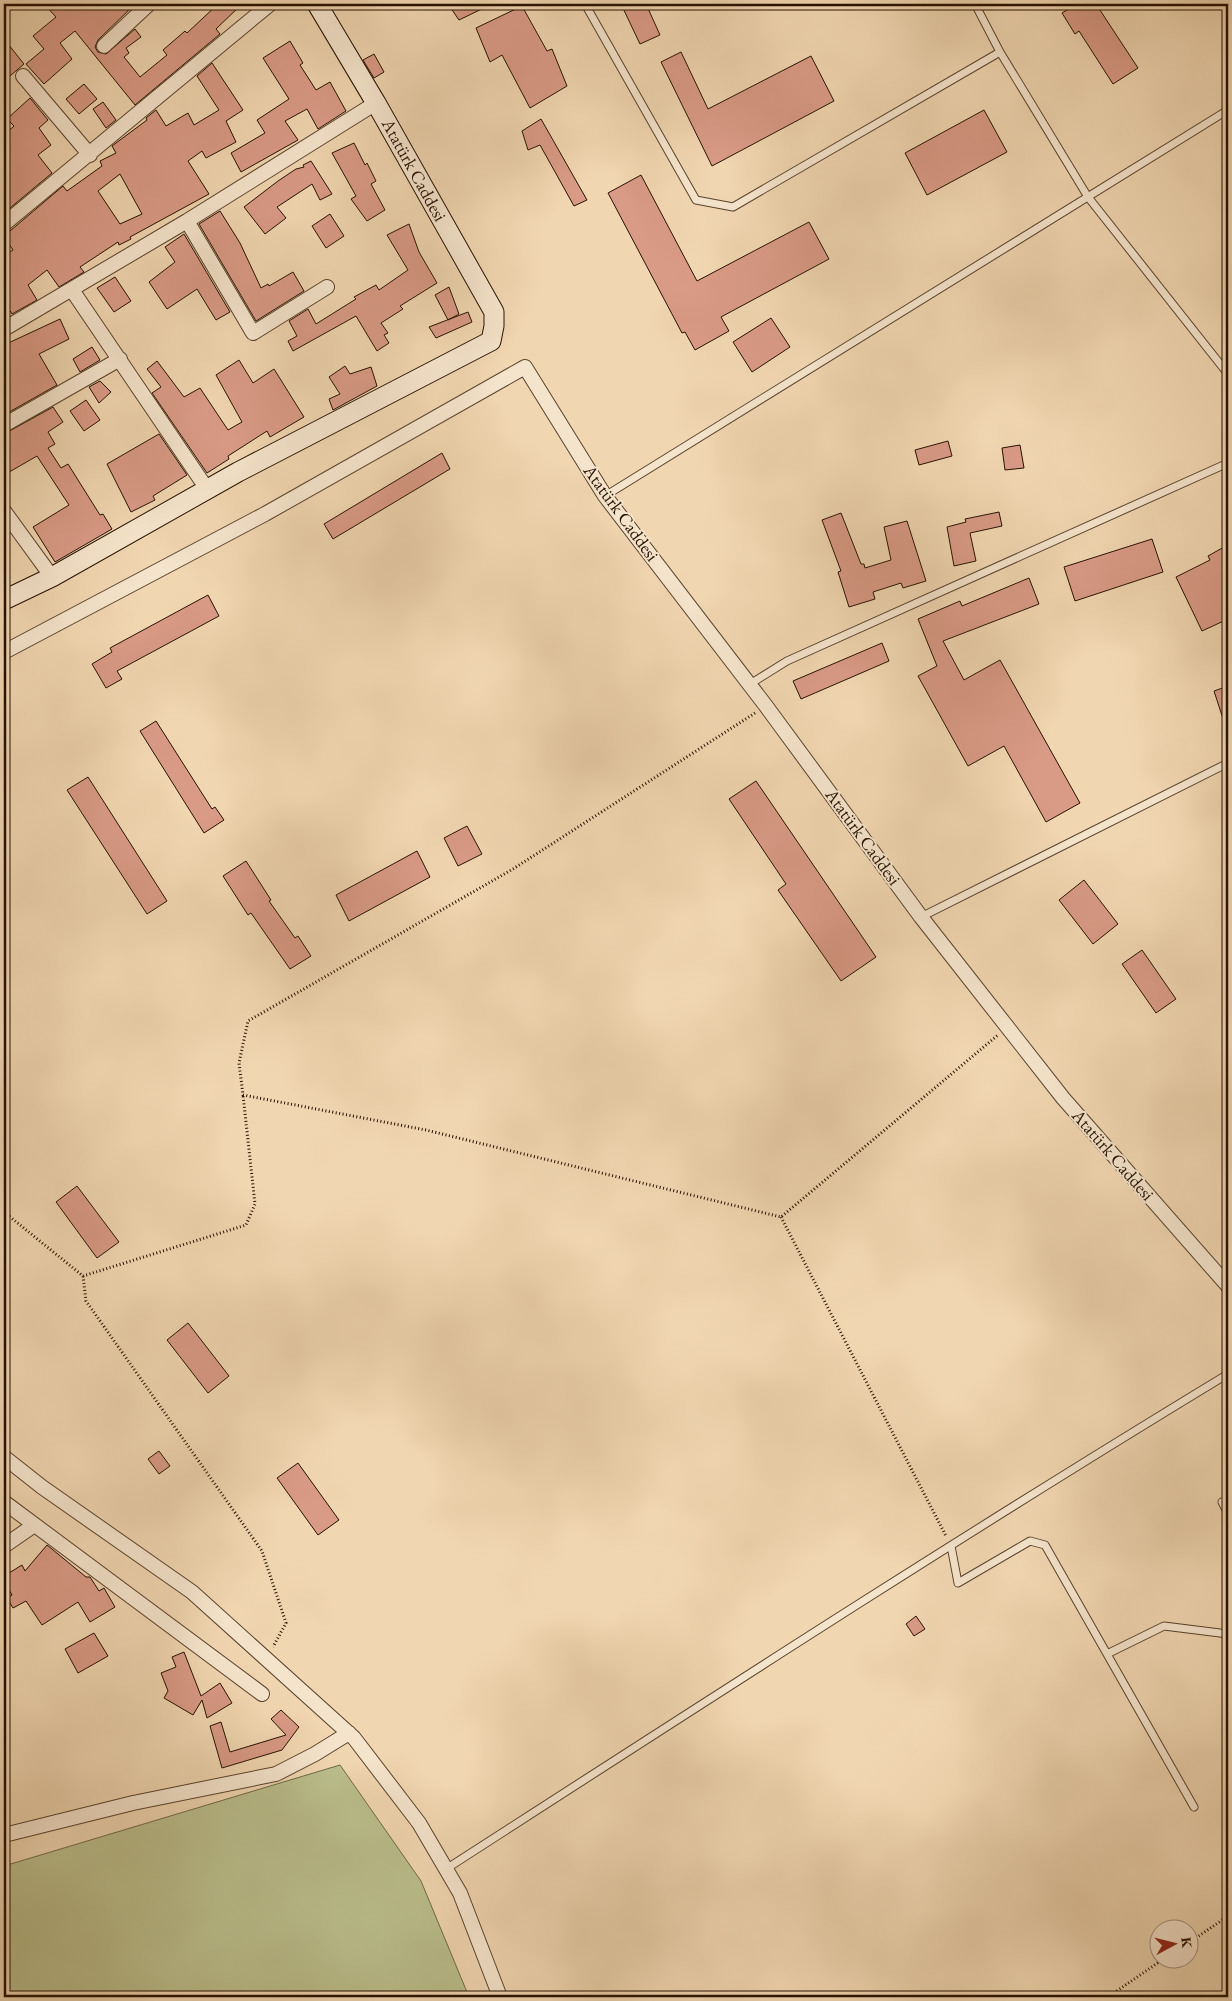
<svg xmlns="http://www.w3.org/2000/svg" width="1232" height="2001" font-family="'EB Garamond',serif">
<rect width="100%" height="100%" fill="#f0d6b1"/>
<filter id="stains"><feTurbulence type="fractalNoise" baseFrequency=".004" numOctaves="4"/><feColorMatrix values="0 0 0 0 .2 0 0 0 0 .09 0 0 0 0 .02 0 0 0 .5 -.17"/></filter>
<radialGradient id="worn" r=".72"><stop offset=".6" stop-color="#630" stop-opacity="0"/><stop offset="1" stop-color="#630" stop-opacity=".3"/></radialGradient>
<path fill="#babe8c" stroke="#706846" d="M340,1765L421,1881L469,1997H4V1866Z"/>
<path fill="#d99a86" stroke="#271100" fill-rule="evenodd" d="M44,4H135L98,40L95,47L98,52L106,54L135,29L141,37L126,48L129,53L124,57L140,77L167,55L163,50L185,31L187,33L218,4H242L216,29L220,34L135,105L75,31L60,43L72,59L44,84L26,64L44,49L33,36L56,17Z
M448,4H492L459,20Z
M621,4H646L660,35L640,44Z
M1077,4H1096L1138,68L1113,84L1079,31L1075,34L1062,13Z
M522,6L547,51L552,49L567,86L530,108L502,55L490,62L476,28Z
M4,39L24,64L4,81Z
M290,41L303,63L300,65L316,90L330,82L346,111L318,129L307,109L285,121L298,140L241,172L231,153L265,133L257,120L289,99L263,58Z
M681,52L708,109L811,56L834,101L712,166L661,62Z
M374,54L384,72L374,78L363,60Z
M212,63L243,110L226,121L236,142L206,158L202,151L188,161L209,194L130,237L131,239L119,245L118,242L80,267L84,272L59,287L47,270L28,285L37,300L12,314L4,301V255L13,250L4,237V233L10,231L63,186L67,191L102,166L100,161L116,153L112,146L147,120L146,118L156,110L166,126L188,113L194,125L219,110L197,76ZM120,174L142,214L120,224L98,191Z
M84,84L97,99L79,114L66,99Z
M30,98L48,120L39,128L51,145L38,155L52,173L4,213V135L14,126L7,119Z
M103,102L116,120L106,128L93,109Z
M984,110L1007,152L927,195L905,153Z
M541,119L587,200L574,206L540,145L528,150L522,131Z
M354,143L365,165L367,163L376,181L371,184L385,210L367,221L351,199L356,196L332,153Z
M311,161L332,194L320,200L312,184L277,207L286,218L265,234L244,207L278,181L296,169L304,167L303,165Z
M641,175L697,281L809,222L829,259L721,317L729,331L695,350L685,332L682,333L608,193Z
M220,211L240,243L261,288L268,284L269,286L293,272L304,291L256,321L199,224Z
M330,214L344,236L326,248L312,226Z
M409,224L419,252L437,283L400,306L403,309L381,323L388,333L384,335L389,343L377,351L356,316L293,351L288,341L297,336L289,321L308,309L316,324L356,299L354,297L376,285L379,290L408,270L387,235Z
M184,234L230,312L216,320L197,289L167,309L149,282L175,262L165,247Z
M115,277L131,301L114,312L97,288Z
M449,287L459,314L448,320L435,295Z
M468,312L472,322L436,338L429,327Z
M771,318L790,347L752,372L733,342Z
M60,319L69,339L39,354L57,385L4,415V345Z
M92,347L100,360L80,372L73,359Z
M239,360L253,383L274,369L304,417L270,437L267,431L228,456L229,459L207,473L152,393L161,387L147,369L157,361L184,397L200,388L228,430L242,422L216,375Z
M345,366L350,374L371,367L377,386L333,410L329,399L340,394L329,377Z
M100,381L111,392L99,403L89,387Z
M86,400L100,420L84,431L70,411Z
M53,407L63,422L48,432L55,444L48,448L61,468L68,464L100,515L103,514L112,529L55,562L33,527L69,505L37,456L4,475V434Z
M159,434L187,475L153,496L155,500L131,512L107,464Z
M948,441L952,456L919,465L915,450Z
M1020,445L1024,468L1005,470L1002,448Z
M442,453L450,469L333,539L324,524Z
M999,512L1002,526L970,533L976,561L954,566L947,527L966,522L965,519Z
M841,513L861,564H864L865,568L891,560L884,527L907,521L926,581L903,588L901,583L873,592L875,599L849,607L838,572L841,571L822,520Z
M1152,539L1163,572L1075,601L1064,567Z
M1224,547L1228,555V619L1202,631L1176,577L1210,560L1208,556Z
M1029,578L1039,604L943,641L964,680L1000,660L1080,803L1046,822L1004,746L968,766L918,676L937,666L918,619L960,601L962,606Z
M208,595L219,616L117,671L122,679L106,688L92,664L112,652L110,648Z
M882,643L889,661L801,699L793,681Z
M1228,686V727L1226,728L1214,691Z
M156,721L212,809L215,807L224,820L204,833L140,731Z
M88,777L167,901L147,914L67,790Z
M756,781L876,957L841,981L778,890L786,884L729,799Z
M467,826L482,854L458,866L444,838Z
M417,851L430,877L349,921L336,895Z
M246,861L271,900L269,901L295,938L298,936L311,956L290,969L251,913L248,915L223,876Z
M1084,880L1118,924L1093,944L1059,900Z
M1142,950L1176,999L1156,1013L1122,964Z
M77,1186L119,1242L97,1258L56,1202Z
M188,1323L229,1376L208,1393L167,1340Z
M159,1451L170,1466L159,1474L148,1459Z
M298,1463L339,1520L318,1535L277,1478Z
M47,1545L86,1577H90L99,1591L104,1588L115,1607L90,1622L78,1602L42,1625L26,1601L13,1608L7,1598L12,1595L4,1581V1576L22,1565L25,1571Z
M916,1616L925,1629L914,1636L906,1624Z
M94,1633L108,1656L78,1673L65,1649Z
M184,1652L201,1696L220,1683L232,1703L207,1718L202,1700L193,1715L164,1698L168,1691L161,1673L176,1667L172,1657Z
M281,1710L299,1727L282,1750L222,1768L210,1726L221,1722L230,1752L286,1735L271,1719Z"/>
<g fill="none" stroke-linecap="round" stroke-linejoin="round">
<g stroke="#59422c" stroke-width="9">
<path id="lane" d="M585,4L696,200L733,207L1000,52
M975,4L1000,52L1088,197L1228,374
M605,496L1228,110
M750,684L787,661L1228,463
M921,917L1228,763
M1222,1502L1228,1514
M951,1546L958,1583L1030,1541L1045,1545L1194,1807
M1107,1654L1164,1626L1228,1634
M446,1869C705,1702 964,1534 1228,1374"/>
</g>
<g stroke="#59422c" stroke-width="16">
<path id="street" d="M104,46L149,4
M23,76L90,155
M187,221L253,333L327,287
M4,224L270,4
M72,290L207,489
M4,329L187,221L376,103
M4,425L120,359
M4,511L52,577
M4,652L265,514L525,367L605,496L766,706L921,917L1063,1098L1228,1286
M4,1457L42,1487L192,1592L354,1738L419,1823L460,1893L500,1997
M4,1502L262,1694
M4,1546L33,1526
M4,1835L133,1803L276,1774L315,1754L349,1733"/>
</g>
<g stroke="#271100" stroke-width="21">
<path id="secondary" d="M4,600L52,577L238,472L491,341L494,326V312L376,103L317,4"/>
</g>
<path stroke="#271100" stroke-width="3" stroke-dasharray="1 2.5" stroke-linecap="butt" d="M755,713L513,869L248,1021L239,1063L243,1095L426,1130L781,1217L998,1035
M4,1212L83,1276L246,1225L255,1204L243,1095
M781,1217L946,1536
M83,1276L86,1301L262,1551L286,1623L273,1647
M1190,1942L1228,1916
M1108,1997L1165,1958"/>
<use href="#lane" stroke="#f5e4cc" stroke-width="7"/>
<use href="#street" stroke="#f5e4cc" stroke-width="14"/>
<use href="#secondary" stroke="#f5e4cc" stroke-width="19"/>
</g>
<g text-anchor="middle" stroke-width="4" stroke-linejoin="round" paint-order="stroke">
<g font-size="18" fill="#271100" stroke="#f5e4cc">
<text transform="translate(414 170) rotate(61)" y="6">Atatürk Caddesi</text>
<text transform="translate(621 513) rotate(54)" y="6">Atatürk Caddesi</text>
<text transform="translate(863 837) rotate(54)" y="6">Atatürk Caddesi</text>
<text transform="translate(1113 1155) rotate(49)" y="6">Atatürk Caddesi</text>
</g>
</g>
<rect width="1232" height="2001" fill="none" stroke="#f0d6b1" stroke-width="20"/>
<rect x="5" y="5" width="1222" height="1991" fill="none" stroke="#271100" stroke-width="2.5"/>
<rect x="10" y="10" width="1212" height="1981" fill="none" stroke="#271100"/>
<g transform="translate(1174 1944) rotate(83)"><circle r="24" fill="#f5e4cc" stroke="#a3907a"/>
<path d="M0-4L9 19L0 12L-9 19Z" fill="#8f2418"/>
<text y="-8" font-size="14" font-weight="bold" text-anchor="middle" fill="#271100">K</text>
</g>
<rect width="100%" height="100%" filter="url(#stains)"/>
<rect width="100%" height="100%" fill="url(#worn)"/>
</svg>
